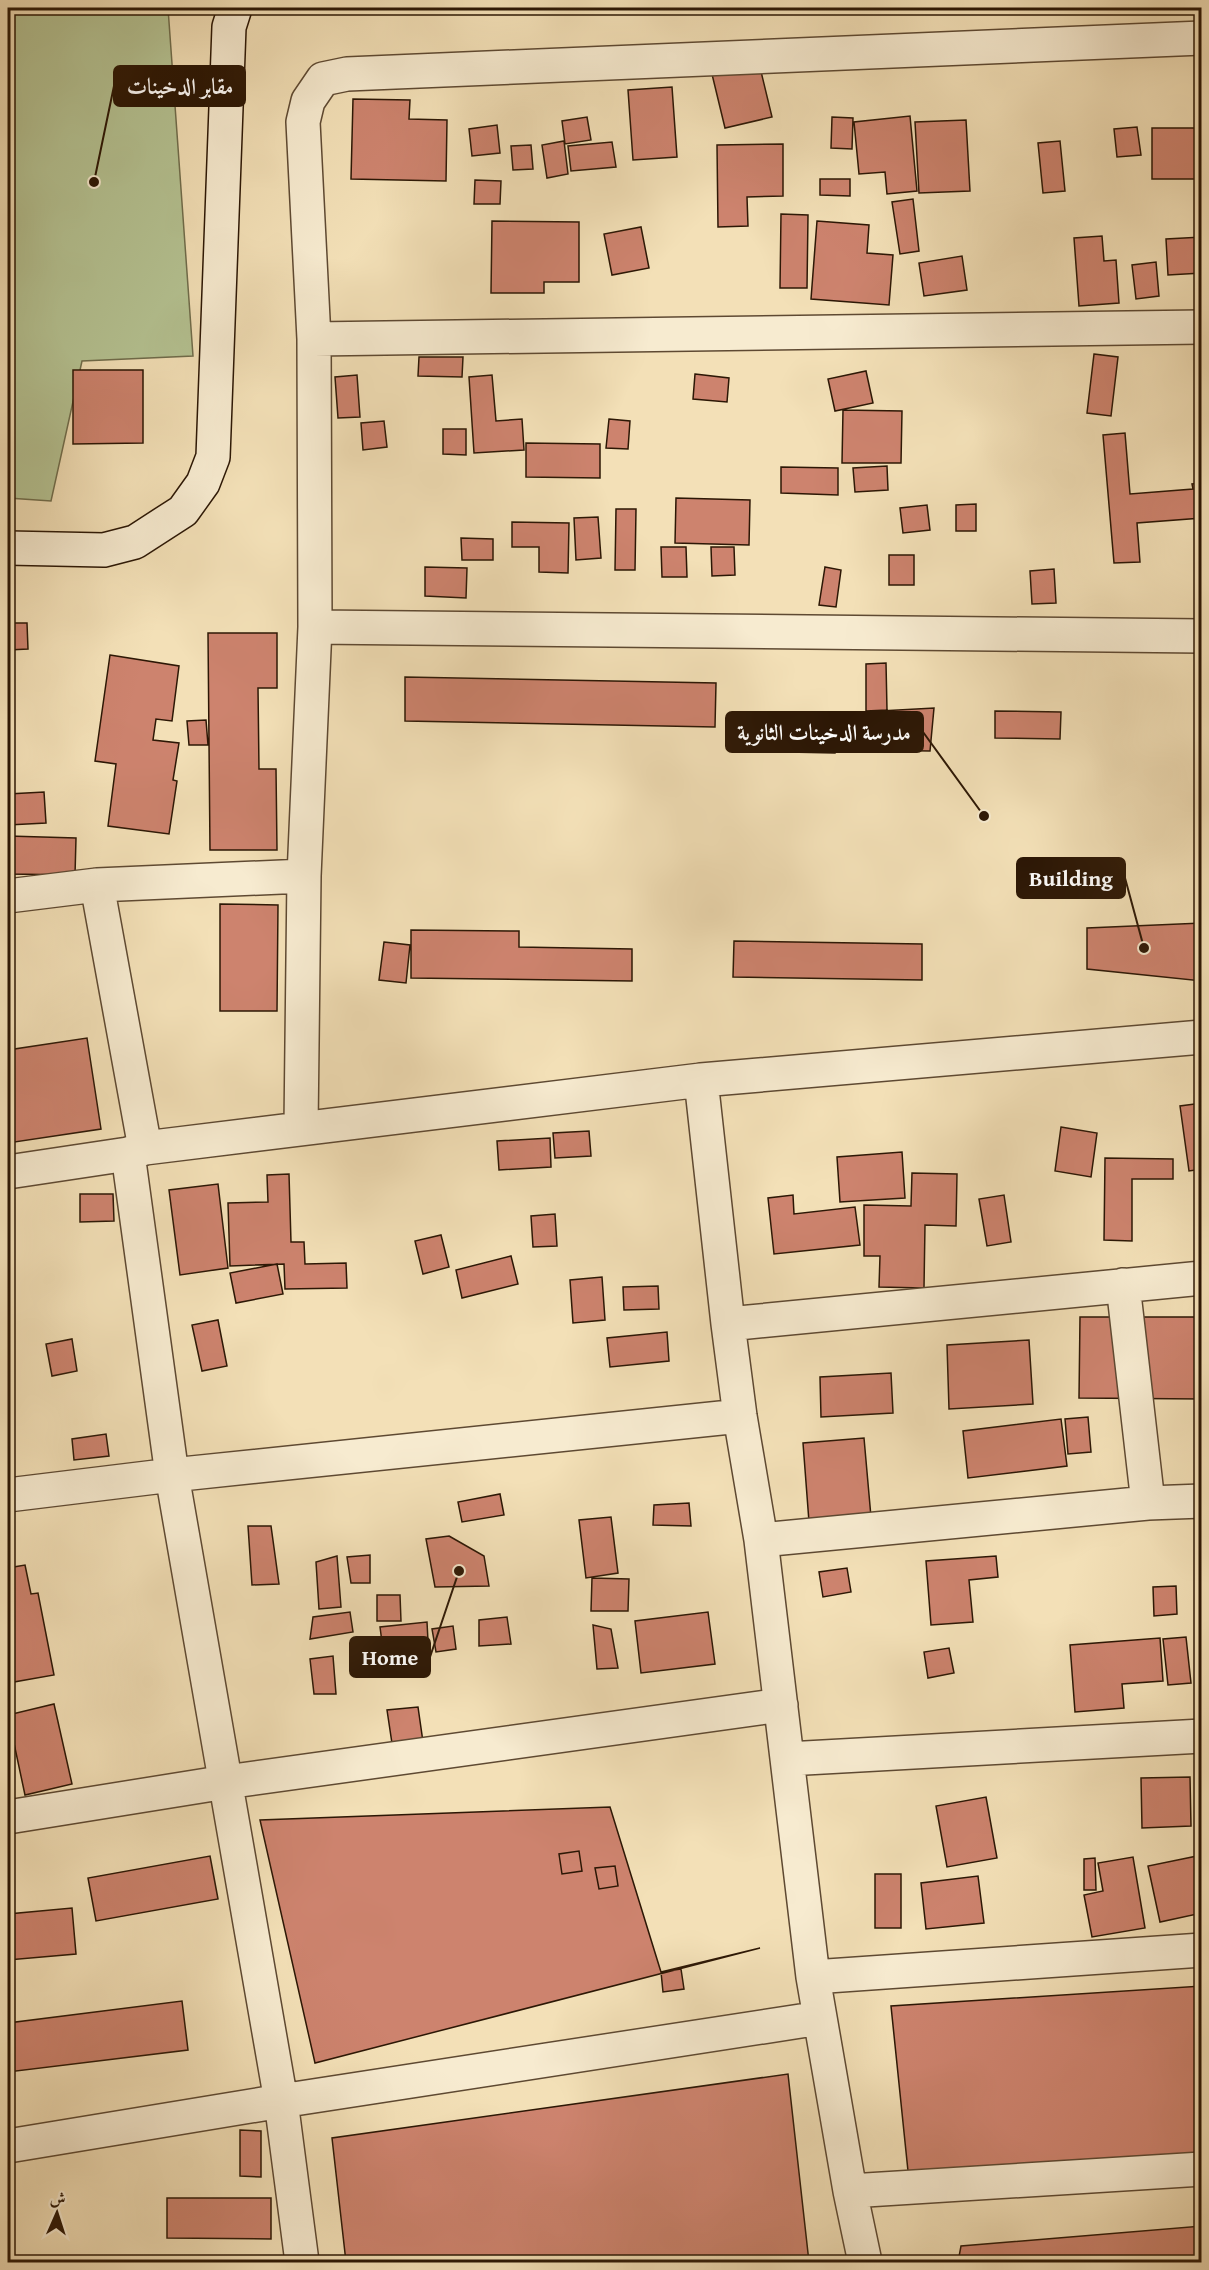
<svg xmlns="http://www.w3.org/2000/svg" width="1209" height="2270" font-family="'Gentium Book Plus',Amiri,serif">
<rect width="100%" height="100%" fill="#f3e0b7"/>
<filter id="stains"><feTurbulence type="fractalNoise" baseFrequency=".00333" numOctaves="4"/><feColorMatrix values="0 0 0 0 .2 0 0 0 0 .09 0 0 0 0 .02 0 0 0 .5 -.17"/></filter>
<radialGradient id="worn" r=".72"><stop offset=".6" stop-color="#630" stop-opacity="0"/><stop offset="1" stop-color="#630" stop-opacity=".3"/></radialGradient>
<path fill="#b5c393" stroke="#706d4c" stroke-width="1.5" d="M8,8H168L193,356L82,361L51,501L8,498Z"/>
<path fill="#cd836e" stroke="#2c1705" stroke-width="1.5" d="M758,59L772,117L725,128L711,70Z
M672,87L677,157L633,160L628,90Z
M353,99L410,100L409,119L447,120L446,181L351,179Z
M910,116L917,191L887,194L885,172L859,174L854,122Z
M587,117L591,140L565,144L562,121Z
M832,117L853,118L852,149L831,148Z
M966,120L970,191L919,193L915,122Z
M497,125L500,153L472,156L469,129Z
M1137,127L1141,155L1117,157L1114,129Z
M1152,128H1202V179H1152Z
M564,141L568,174L547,178L542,145Z
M1060,141L1065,191L1043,193L1038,143Z
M612,142L616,167L571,171L568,146Z
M783,144V196L747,197L748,226L718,227L717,145Z
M531,145L533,169L513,170L511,146Z
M820,179H850V196L820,195Z
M475,180L501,181L500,204H474Z
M913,199L919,251L900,254L892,202Z
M781,214L808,215L807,288H780Z
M492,221L579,222V282H544V293H491Z
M817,221L869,225L867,253L893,255L889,305L811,299Z
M641,227L649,268L612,275L604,234Z
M1102,236L1104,261L1116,260L1119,303L1079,306L1074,238Z
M1202,237V273L1168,275L1166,239Z
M962,256L967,290L924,296L919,263Z
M1156,262L1159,296L1136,299L1132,265Z
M1094,354L1118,357L1111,416L1087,413Z
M419,357H463L462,377L418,376Z
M73,370H143V443L73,444Z
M866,371L873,403L835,411L828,379Z
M695,374L729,378L727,402L693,399Z
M357,375L360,417L338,418L335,377Z
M492,375L496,421L522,419L524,450L474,453L469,377Z
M843,410L902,411L901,463H842Z
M609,419L630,421L628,449L606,448Z
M384,421L387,447L363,450L361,423Z
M443,429H466V455L443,454Z
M1125,433L1130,494L1193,489L1192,484L1202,483V518L1137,523L1140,562L1114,563L1103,435Z
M526,443L600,444V478L526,477Z
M887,466L888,490L855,492L853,468Z
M781,467L838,468V495L781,493Z
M676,498L750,500L749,545L675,543Z
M976,504V531H956V505Z
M927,505L930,530L903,533L900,508Z
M616,509H636L635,570H615Z
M598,517L601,558L576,560L574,518Z
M512,522L569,523L568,573L539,572V547H512Z
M461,538L493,539V560H462Z
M661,547H686L687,577H662Z
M711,547H734L735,575L712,576Z
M889,555H914V585H889Z
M425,567L467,568L466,598L425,596Z
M825,567L841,570L836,607L819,605Z
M1054,569L1056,603L1032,604L1030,571Z
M8,623H27L28,649L8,650Z
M208,633H277V688H258L259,769H276L277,850H210Z
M110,655L179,666L172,721L156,719L153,740L179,743L173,780L177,781L169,834L108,826L116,764L95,761Z
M886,663L887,710L866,711V664Z
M405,677L716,683L715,727L405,721Z
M934,708L930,751L859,750L862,712Z
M995,711L1061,712L1060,739L995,738Z
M206,720L208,745H189L187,721Z
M734,720L836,722L835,753L733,751Z
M44,792L46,823L8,825V794Z
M8,836L76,838L75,875L8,874Z
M220,904L278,905L277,1011H220Z
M1202,923V981L1087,969V928Z
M411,930L519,931V947L632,949V981L411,978Z
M734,941L922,944V980L733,977Z
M384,942L410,945L406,983L379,980Z
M87,1038L101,1129L8,1143V1050Z
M1202,1103V1169L1189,1171L1180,1106Z
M1061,1127L1097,1133L1091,1177L1055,1171Z
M589,1131L591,1156L555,1158L553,1133Z
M550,1138L551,1167L499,1170L497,1141Z
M902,1152L905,1198L840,1202L837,1157Z
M1105,1158L1173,1159V1179H1132V1241L1104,1240Z
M912,1173L957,1174L956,1226L925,1225L924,1288L879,1287L880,1256H864V1205L911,1206Z
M289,1174L291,1242H304L305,1264L346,1263L347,1288L285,1289L284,1264L230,1266L228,1203L268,1202L267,1175Z
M1198,1182H1202V1231Z
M218,1184L228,1268L180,1275L169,1190Z
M80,1194H113L114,1221L80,1222Z
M793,1195L794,1214L855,1207L860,1245L774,1254L768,1198Z
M1004,1195L1011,1242L987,1246L979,1199Z
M555,1214L557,1246L533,1247L531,1216Z
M441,1235L449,1267L423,1274L415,1241Z
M511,1256L518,1284L462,1298L456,1270Z
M277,1264L283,1294L236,1303L230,1273Z
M602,1277L605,1320L573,1323L570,1280Z
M658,1286L659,1309L624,1310L623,1287Z
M1080,1317H1202V1399L1079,1398Z
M218,1320L227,1366L202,1371L192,1325Z
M667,1332L669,1361L610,1367L607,1338Z
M72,1339L77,1371L52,1376L46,1344Z
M1029,1340L1033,1404L949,1409L947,1345Z
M891,1373L893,1413L821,1417L820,1377Z
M1088,1417L1091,1452L1068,1454L1065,1419Z
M1061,1419L1067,1466L968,1478L963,1431Z
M106,1434L109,1456L74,1460L72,1439Z
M864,1438L871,1517L809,1522L803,1443Z
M500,1494L504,1515L462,1522L458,1502Z
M689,1503L691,1526L653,1525L654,1505Z
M611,1517L618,1573L586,1578L579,1520Z
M248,1526H271L279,1584L252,1585Z
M449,1536L484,1556L489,1586L435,1587L426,1539Z
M370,1555V1583H351L347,1557Z
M337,1556L341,1607L319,1609L316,1562Z
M996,1556L998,1577L969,1580L973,1622L931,1625L926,1561Z
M25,1565L31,1594L38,1593L54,1675L8,1683V1568Z
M847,1568L851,1592L823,1597L819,1572Z
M592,1578L629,1579L628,1611H591Z
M1176,1586L1177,1614L1154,1616L1153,1587Z
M377,1595H400L401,1621H377Z
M350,1612L353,1632L310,1639L313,1617Z
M708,1612L715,1664L641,1673L635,1621Z
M507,1617L511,1644L479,1646V1620Z
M427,1622L429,1660L385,1665L380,1627Z
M593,1625L611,1629L618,1668L597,1669Z
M453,1626L456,1649L436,1652L432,1629Z
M1186,1637L1191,1683L1168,1685L1163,1639Z
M1160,1638L1163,1681L1122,1684L1124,1708L1075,1712L1070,1645Z
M949,1648L954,1673L928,1678L924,1652Z
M333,1656L336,1694H314L310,1659Z
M54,1704L72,1784L25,1795L8,1715Z
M418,1707L423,1742L393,1750L387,1710Z
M8,1760L14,1761L12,1806H8Z
M1190,1777L1191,1826L1142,1828L1141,1778Z
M986,1797L997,1858L947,1867L936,1806Z
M610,1807L661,1972L760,1948L315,2063L260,1820Z
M579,1851L582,1871L562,1874L559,1854Z
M1202,1855V1913L1160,1922L1148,1866Z
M210,1856L218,1899L96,1921L88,1878Z
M1133,1857L1145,1928L1092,1937L1084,1895L1103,1891L1098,1863Z
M1095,1858L1096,1890H1084V1859Z
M615,1866L618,1886L599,1889L595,1868Z
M875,1874H901V1928H875Z
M978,1876L984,1923L926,1929L921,1883Z
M72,1908L76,1954L8,1960V1914Z
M681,1969L684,1989L663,1992L661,1972Z
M1202,1986V2159L908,2171L891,2006Z
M182,2001L188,2050L8,2072V2023Z
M788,2074L809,2262H346L332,2138Z
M240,2130L261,2131V2177L240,2176Z
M167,2198H271V2239L167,2238Z
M1202,2226V2262H958L961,2246Z"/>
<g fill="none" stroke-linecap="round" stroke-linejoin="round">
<g stroke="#5e4932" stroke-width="36">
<path id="street" d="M314,339L1202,327
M315,627L1202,636
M97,885L145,1148
M8,896L97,885L304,876
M701,1080L728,1324L740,1416L761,1540L813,1977L850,2191L865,2262
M301,1127L304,876L315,627L314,339L303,122L308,101L323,79L347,74L1202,38
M128,1154L172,1475L281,2101L302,2262
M8,1172L128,1154L145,1148L701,1080L1202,1037
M1123,1285L1148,1503
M728,1324L1202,1278
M8,1495L172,1475L740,1416
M761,1540L1148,1503L1202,1501
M787,1759L1202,1736
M8,1817L226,1782L781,1705
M813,1977L1202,1950
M8,2146L281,2101L820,2018
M850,2191L1202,2169"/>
</g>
<g stroke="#2c1705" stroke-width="36">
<path id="secondary" d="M8,548L104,550L135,542L183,511L203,483L213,457L229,27L235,8"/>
</g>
<use href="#street" stroke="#f7ebd0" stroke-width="33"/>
<use href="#secondary" stroke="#f7ebd0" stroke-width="33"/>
</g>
<path fill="none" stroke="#2c1705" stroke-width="2" d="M94 182L114 86M984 816L923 732M1144 948L1125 878M459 1571L430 1657"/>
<g fill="#2c1705" stroke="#f7ebd0" stroke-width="2">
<circle cx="94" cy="182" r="6"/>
<circle cx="984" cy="816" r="6"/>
<circle cx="1144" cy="948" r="6"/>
<circle cx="459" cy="1571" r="6"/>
</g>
<g fill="#2c1705" stroke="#2c1705" stroke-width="2">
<rect x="114" y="66" width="131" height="40" rx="6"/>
<rect x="726" y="712" width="197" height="40" rx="6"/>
<rect x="1017" y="858" width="108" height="40" rx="6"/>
<rect x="350" y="1637" width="80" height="40" rx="6"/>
</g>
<g font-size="22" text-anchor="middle" font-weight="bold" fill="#fff">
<text x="180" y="94">مقابر الدخينات</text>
<text x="824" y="740">مدرسة الدخينات الثانوية</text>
<text x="1071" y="886">Building</text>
<text x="390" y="1665">Home</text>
</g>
<rect width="1209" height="2270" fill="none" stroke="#f3e0b7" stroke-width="30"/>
<rect x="9" y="9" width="1191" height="2252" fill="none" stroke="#2c1705" stroke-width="3"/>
<rect x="15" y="15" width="1179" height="2240" fill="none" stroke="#2c1705" stroke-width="1.5"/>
<g transform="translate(57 2213) rotate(3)" stroke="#f7ebd0" stroke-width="4.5" paint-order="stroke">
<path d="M0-4.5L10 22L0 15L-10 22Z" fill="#2c1705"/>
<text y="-9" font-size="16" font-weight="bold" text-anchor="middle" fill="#2c1705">ش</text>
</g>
<rect width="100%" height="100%" filter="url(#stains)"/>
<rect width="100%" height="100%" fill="url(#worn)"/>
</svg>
